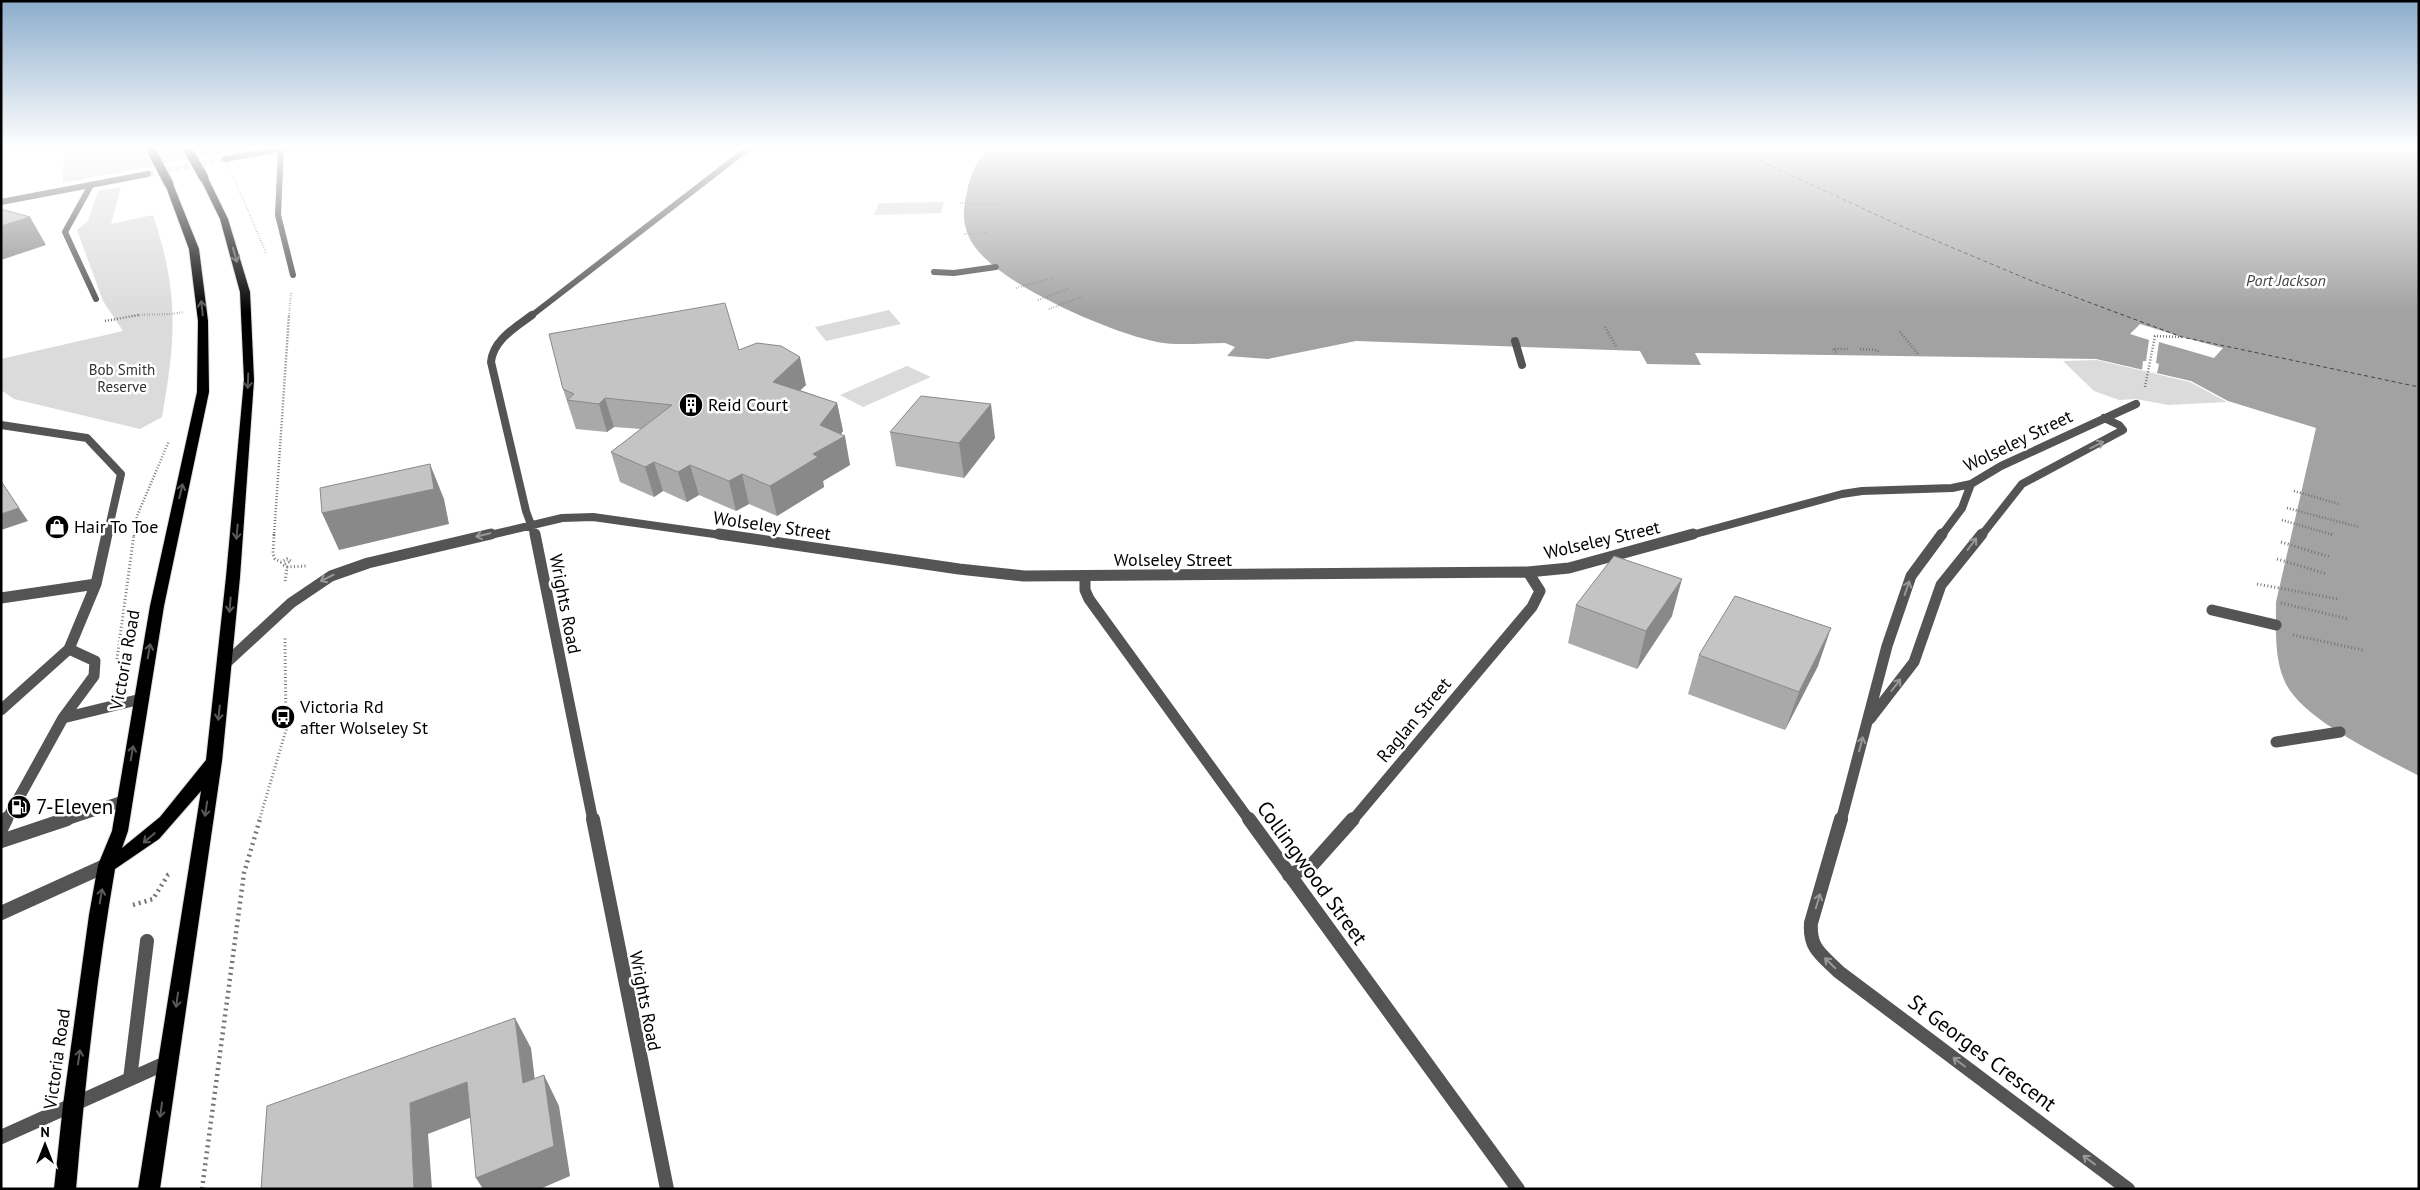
<svg xmlns="http://www.w3.org/2000/svg" width="2420" height="1190" font-family="'PT Sans',sans-serif">
<rect width="100%" height="100%" fill="#fff"/>
<path fill="#dbdbdb" d="M64,146H260L63,183Z
M121,187L111,224L153,215C179,292 176,338 162,417L140,429L14,399L1,390V359L123,331L103,301L77,230L88,221L98,191Z
M944,202L941,213L874,215L879,203Z
M889,310L901,324L826,341L815,327Z
M2097,360L2190,382L2227,402L2168,405L2136,399L2119,400L2094,391L2063,361Z
M907,366L931,377L863,407L840,395Z"/>
<path fill="#a2a2a2" d="M991,146H2419V776C2382,756 2302,720 2285,682C2274,659 2276,628 2276,602L2316,428L2228,401L2191,381L2096,359L1695,353L1701,365L1647,364L1640,351L1356,341L1268,359L1227,356L1235,347L1225,343C1203,343 1178,346 1157,342C1111,333 988,281 969,237C962,222 963,207 967,192C970,174 977,159 991,146Z"/>
<path fill="#fff" d="M2140,324L2182,337L2223,348L2214,358L2159,342L2156,363L2159,364L2157,373L2142,370L2143,361H2146L2149,340L2130,334Z"/>
<g fill="none" stroke-linecap="round" stroke-linejoin="round">
<path stroke="#434343" stroke-width="1" stroke-dasharray="4 3" stroke-linecap="butt" d="M1728,146L1903,227L2032,281L2182,337L2419,387"/>
<path stroke="#d9d9d9" stroke-width="6" stroke-dasharray="6 3" stroke-linecap="butt" d="M148,174L225,159"/>
<g stroke="#dbdbdb" stroke-width="2">
<path id="trunk" d="M201,176L208,178L228,219L250,292L254,380L240,577L222,761L160,1189H138L201,791L159,839L115,869C97,974 85,1082 76,1189H54L63,1105L89,915L98,865L112,831L150,606L197,392L198,321L189,249L165,184L169,182L173,184L199,249L208,321L209,392L164,606L128,831L122,848L160,817L206,760L226,577L244,380L240,292L220,219L200,178Z"/>
</g>
<path stroke="#767676" stroke-width="2" stroke-dasharray="0.5 2" stroke-linecap="butt" d="M984,166H1007
M233,176L266,253
M960,203L999,204
M964,234L987,233
M1016,288L1053,278
M1038,300L1070,288
M1049,309L1084,296
M132,316C149,313 166,316 183,312
M289,316L291,293"/>
<path stroke="#767676" stroke-width="2.5" stroke-dasharray="1 2" stroke-linecap="butt" d="M105,321L139,315
M1605,327L1616,346
M1900,332L1918,354
M1860,349L1877,350L1879,353
M1836,352L1833,349H1848
M2145,387L2155,336L2182,337
M2294,491L2339,504
M2287,508L2359,527
M2282,520L2333,535
M134,536L137,516L169,441
M274,536L289,315"/>
<path stroke="#767676" stroke-width="3" stroke-dasharray="1 2.5" stroke-linecap="butt" d="M274,534L273,554L275,559L281,562L287,559L291,561L283,565L287,567L285,583
M2331,534L2333,535
M2281,542L2330,557
M2277,559L2327,574
M287,567L306,566
M2257,584L2338,599
M2281,603L2349,619
M2293,635L2363,650
M117,659L134,534
M259,821L286,730L285,638"/>
<path stroke="#767676" stroke-width="4.5" stroke-dasharray="2 4" stroke-linecap="butt" d="M133,905L153,899L168,875L172,873
M202,1189L244,873L260,819"/>
<path stroke="#545454" stroke-width="6" d="M934,272L954,273L996,267"/>
<path stroke="#545454" stroke-width="8" d="M1515,341L1522,365"/>
<path stroke="#545454" stroke-width="11" d="M2212,610L2276,625
M63,718L141,699
M2276,742L2340,732
M6,821L63,718L94,676L95,661L69,649
M63,821L123,801"/>
<path stroke="#545454" stroke-width="14" d="M1,829L6,819
M1,841L67,819
M130,1079L147,941
M1,1137L168,1062"/>
<path stroke="#545454" stroke-width="6" d="M281,148L278,215L293,275
M225,159L295,146
M91,185L65,232L96,299
M1,202L148,174
M531,316L751,146"/>
<path stroke="#545454" stroke-width="8" d="M532,315C516,327 493,340 491,362L526,511L535,536
M1,425L87,438L121,474L107,536
M486,536L562,518L593,517L728,536
M1688,536L1842,494L1862,491L1952,488L1971,484L2001,466L2136,404
M1941,536L1962,508L1971,484
M1981,536L2022,484L2123,430L2119,425L2104,418"/>
<path stroke="#545454" stroke-width="11" d="M535,534L593,821
M719,534L959,569L1024,576L1528,572L1569,568L1693,534
M1085,576V590L1089,599L1250,821
M1,598L96,584
M225,664L291,603L331,576L368,563L491,534
M1,710L69,649L96,584L107,534
M1870,719L1914,662L1941,585L1982,534
M1352,821L1532,607L1540,591L1528,572
M1841,821L1887,646L1911,576L1942,534"/>
<path stroke="#545454" stroke-width="14" d="M593,819L667,1189
M1249,819L1518,1189
M1841,819L1811,923C1809,949 1822,955 1839,972L2128,1189
M1289,875L1311,866L1353,819"/>
<path stroke="#545454" stroke-width="14" d="M1,913L107,865"/>
<use href="#trunk" fill="#000" fill-rule="evenodd"/>
<g stroke="#dbdbdb" stroke-width="11" stroke-linecap="butt">
<path id="trunk-bridge" d="M149,146L169,184
M186,146L204,178"/>
</g>
<path stroke="#767676" stroke-width="2" stroke-dasharray="0.5 2" stroke-linecap="butt" d="M216,146L231,172"/>
<use href="#trunk-bridge" stroke="#000" stroke-width="9"/>
</g>
<path fill="#a9a9a9" d="M739,350L806,385L800,390L837,403L843,431L841,434L850,465L823,481L824,487L777,516L749,504L736,511L699,495L687,502L663,491L654,497L620,482L611,452L641,429L614,427L607,432L576,429L563,389Z
M890,432L995,438L964,478L896,466Z
M1576,605L1672,616L1637,669L1568,643Z
M1699,655L1818,666L1785,730L1688,694Z"/>
<path fill="#898989" d="M30,217L46,245L1,260V226Z
M800,357L806,385L779,410L773,382Z
M605,398L614,427L607,432L599,404Z
M837,403L843,431L836,441L845,436L850,465L823,481L824,487L777,516L770,486L813,454L820,425Z
M991,404L995,438L964,478L959,443Z
M654,462L663,491L654,497L645,467Z
M430,464L444,499L449,524L339,550L322,513Z
M690,465L699,495L687,502L678,472Z
M742,474L749,504L736,511L729,481Z
M19,508L28,521L1,530V514Z
M1682,579L1672,616L1637,669L1646,631Z
M1831,628L1818,666L1785,730L1799,692Z
M515,1018L531,1048L539,1114L523,1083Z
M544,1075L559,1106L570,1176L540,1189H483L476,1178Z
M467,1082L485,1112L428,1134L432,1189H414L410,1103Z"/>
<path fill="#c4c4c4" stroke="#898989" d="M1,209L30,217L1,226Z
M725,303L739,350L757,343L781,346L800,357L773,382L837,403L820,425L845,436L813,454L818,457L770,486L742,474L729,481L690,465L678,472L654,462L645,467L611,452L672,405L605,398L599,404L567,400L574,394L563,389L549,334Z
M921,396L991,404L959,443L890,432Z
M430,464L434,489L322,513L320,488Z
M1,481L19,508L1,514Z
M1614,556L1682,579L1646,631L1576,605Z
M1735,596L1831,628L1799,692L1699,655Z
M515,1018L523,1083L544,1075L554,1146L476,1178L467,1082L410,1103L414,1189H261L267,1106Z"/>
<defs><path id="oneway-shaft" d="M-6 0H5M1.5-3L5.5 0L1.5 3" fill="none" stroke-width="1.6" stroke-linecap="round" stroke-linejoin="round" transform="scale(1.25)"/></defs>
<g stroke="#595959">
<use href="#oneway-shaft" transform="translate(235 255) rotate(74)"/>
<use href="#oneway-shaft" transform="translate(202 308) rotate(-96)"/>
<use href="#oneway-shaft" transform="translate(248 381) rotate(92)"/>
<use href="#oneway-shaft" transform="translate(181 491) rotate(-76)"/>
<use href="#oneway-shaft" transform="translate(237 532) rotate(95)"/>
<use href="#oneway-shaft" transform="translate(230 605) rotate(95)"/>
<use href="#oneway-shaft" transform="translate(149 651) rotate(-80)"/>
<use href="#oneway-shaft" transform="translate(219 713) rotate(96)"/>
<use href="#oneway-shaft" transform="translate(132 753) rotate(-80)"/>
<use href="#oneway-shaft" transform="translate(206 809) rotate(99)"/>
<use href="#oneway-shaft" transform="translate(149 838) rotate(140)"/>
<use href="#oneway-shaft" transform="translate(101 896) rotate(-80)"/>
<use href="#oneway-shaft" transform="translate(177 1000) rotate(98)"/>
<use href="#oneway-shaft" transform="translate(79 1057) rotate(-82)"/>
<use href="#oneway-shaft" transform="translate(161 1110) rotate(98)"/>
</g>
<g stroke="#989898">
<use href="#oneway-shaft" transform="translate(2097 445) rotate(-27)"/>
<use href="#oneway-shaft" transform="translate(483 535) rotate(167)"/>
<use href="#oneway-shaft" transform="translate(1972 544) rotate(-53)"/>
<use href="#oneway-shaft" transform="translate(327 578) rotate(153)"/>
<use href="#oneway-shaft" transform="translate(1907 588) rotate(-71)"/>
<use href="#oneway-shaft" transform="translate(1896 685) rotate(-52)"/>
<use href="#oneway-shaft" transform="translate(1861 744) rotate(-75)"/>
<use href="#oneway-shaft" transform="translate(1818 901) rotate(-73)"/>
<use href="#oneway-shaft" transform="translate(1830 963) rotate(-136)"/>
<use href="#oneway-shaft" transform="translate(1959 1062) rotate(-143)"/>
<use href="#oneway-shaft" transform="translate(2089 1160) rotate(-143)"/>
</g>
<linearGradient id="sky" x2="0" y2="1"><stop stop-color="#8cadcc"/><stop offset="0.47" stop-color="#fff"/><stop offset="1" stop-color="#fff" stop-opacity="0"/></linearGradient>
<rect width="2420" height="313" fill="url(#sky)"/>
<defs>
<g id="building-disc" transform="scale(1.25)"><circle r="9.5" fill="#000" stroke="#fff"/><path d="M-4-6H4V6H1V3H-1V6H-4ZM-2.5-4.3h1.7v1.8h-1.7ZM.8-4.3h1.7v1.8H.8ZM-2.5-1h1.7V.8h-1.7ZM.8-1h1.7V.8H.8Z" fill="#fff"/></g>
<g id="shop-disc" transform="scale(1.25)"><circle r="9.5" fill="#000" stroke="#fff"/><path d="M-5-2.5h2.3a2.7 3.5 0 0 1 5.4 0H5L5.5 6h-11ZM-1.5-2.5h3a1.5 2.3 0 0 0-3 0Z" fill="#fff"/></g>
<g id="bus-disc" transform="scale(1.25)"><circle r="9.5" fill="#000" stroke="#fff"/><path d="M-5-6H5V4H4V6H2V4H-2V6H-4V4H-5ZM-3.5-4V0h7V-4ZM-3.5 1.2v1.5H-2V1.2ZM2 1.2v1.5H3.5V1.2Z" fill="#fff"/></g>
<g id="fuel-disc" transform="scale(1.25)"><circle r="9.5" fill="#000" stroke="#fff"/><path d="M-5.5-6h7V0h2V4h1.3V-2.5L3-4.5l.8-.8L6-3V5H2.5V1h-1V6h-7ZM-4.2-4.7v3.2H.2V-4.7Z" fill="#fff"/></g>
</defs>
<g fill-rule="evenodd">
<use href="#building-disc" x="691" y="405"/>
<use href="#shop-disc" x="57" y="527"/>
<use href="#bus-disc" x="283" y="717"/>
<use href="#fuel-disc" x="19" y="807"/>
</g>
<g text-anchor="middle" stroke-width="5" stroke-linejoin="round" paint-order="stroke">
<g font-size="15" fill="#323232" stroke="#fff">
<text x="122" y="375">Bob Smith<tspan x="122" dy="17">Reserve</tspan></text>
</g>
<g font-size="16" font-style="italic" fill="#434343" stroke="#fff">
<text x="2286" y="286">Port Jackson</text>
</g>
<g font-size="18" fill="#000" stroke="#fff" text-anchor="start">
<text x="708" y="411">Reid Court</text>
<text x="74" y="533">Hair To Toe</text>
<text x="300" y="713">Victoria Rd<tspan x="300" dy="21">after Wolseley St</tspan></text>
</g>
<g font-size="18" fill="#000" stroke="#fff">
<text transform="translate(2018 441) rotate(-26)" y="6">Wolseley Street</text>
<text transform="translate(772 526) rotate(8)" y="6">Wolseley Street</text>
<text transform="translate(1602 540) rotate(-13)" y="6">Wolseley Street</text>
<text x="1173" y="566">Wolseley Street</text>
<text transform="translate(565 604) rotate(79)" y="6">Wrights Road</text>
<text transform="translate(125 660) rotate(-80)" y="6">Victoria Road</text>
<text transform="translate(1414 720) rotate(-50)" y="6">Raglan Street</text>
<text transform="translate(645 1001) rotate(79)" y="6">Wrights Road</text>
<text transform="translate(57 1059) rotate(-82)" y="6">Victoria Road</text>
</g>
<g font-size="21" fill="#000" stroke="#fff" text-anchor="start">
<text x="36" y="814">7-Eleven</text>
</g>
<g font-size="21" fill="#000" stroke="#fff">
<text transform="translate(1312 873) rotate(54)" y="7">Collingwood Street</text>
<text transform="translate(1982 1053) rotate(37)" y="7">St Georges Crescent</text>
</g>
</g>
<rect width="2420" height="1190" fill="none" stroke="#000000" stroke-width="5"/>
<g transform="translate(45 1145)" stroke="#ffffff" stroke-width="4" paint-order="stroke">
<path d="M0-4L9 19L0 12L-9 19Z" fill="#000000"/>
<text y="-8" font-size="14" font-weight="bold" text-anchor="middle" fill="#000000">N</text>
</g>
</svg>
